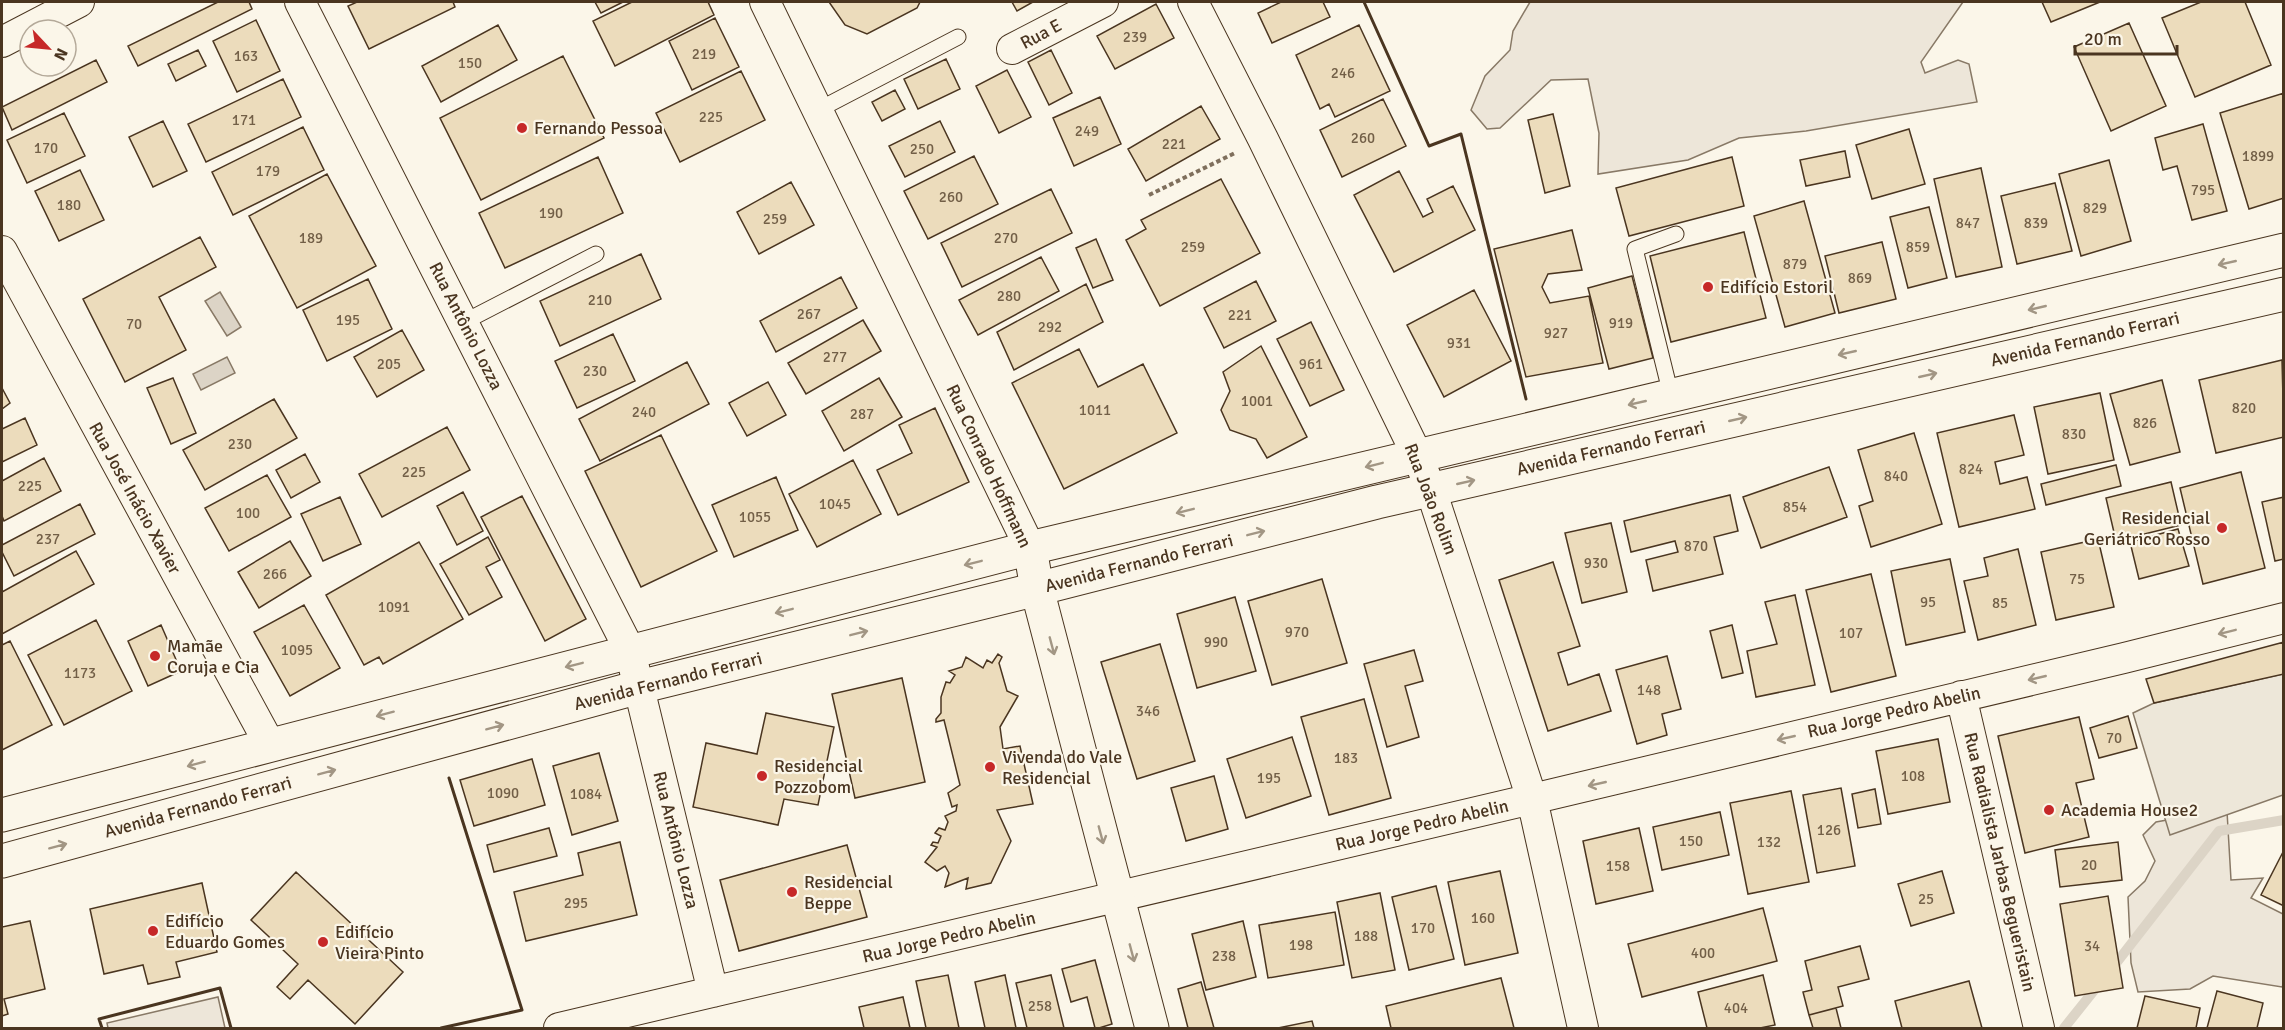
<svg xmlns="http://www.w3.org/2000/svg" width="2285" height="1030" font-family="Signika,sans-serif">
<rect width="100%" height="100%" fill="#fbf6e9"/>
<path fill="#ede6d9" stroke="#887966" stroke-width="1.5" d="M1530,2H1963L1921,62L1925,73L1958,60L1969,64L1977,102L1806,131L1739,138L1688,160L1598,174L1599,133L1588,79L1551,80L1500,128L1487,129L1471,110L1485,76L1510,50L1513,31Z
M2226,794L2231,880L2263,878L2251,898L2283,914V985L2282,987L2213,976L2190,989L2138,992L2131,963L2128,897L2145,881L2155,861L2143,835L2156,822L2167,820Z
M218,997L225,1028H108L107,1023Z"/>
<path fill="#ede7d9" stroke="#887966" stroke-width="1.5" d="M2283,674V795L2170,835L2133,713L2154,703Z"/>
<path fill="#dcd4c6" stroke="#887966" stroke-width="1.5" d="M220,292L241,327L227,336L205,301Z
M227,357L235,373L201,390L193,374Z"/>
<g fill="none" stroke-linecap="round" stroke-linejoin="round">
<path stroke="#dcd4c6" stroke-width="10" d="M2110,971L2219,831L2284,820
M2064,1028L2100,983"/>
</g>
<path fill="#ecdcbc" stroke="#4a3520" stroke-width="1.5" d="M218,2H249L252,9L138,66L128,46Z
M357,2H453L455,7L369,49L348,6Z
M595,2H623L601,13Z
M632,2H708L714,15L615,66L593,21Z
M829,2H920L917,8L867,34L845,25Z
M1012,2H1033L1017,11Z
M1281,2H1323L1330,17L1272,43L1258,13Z
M2042,2H2100L2051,22Z
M2201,2H2245L2271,65L2195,97L2162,18Z
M1156,4L1174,38L1115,69L1097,36Z
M715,18L739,67L692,90L669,41Z
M256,20L280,71L237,92L213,41Z
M2129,23L2166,106L2111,131L2074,47Z
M498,25L517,60L441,102L422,66Z
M1359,25L1390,91L1335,117L1329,104L1320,109L1296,55Z
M198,50L206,66L176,81L168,64Z
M1051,50L1072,93L1049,105L1028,62Z
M563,56L604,138L481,200L440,118Z
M946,59L960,89L918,109L904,79Z
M96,60L107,82L12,130L2,107Z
M1007,70L1031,117L999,133L976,86Z
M741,71L765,120L680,162L656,113Z
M283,79L301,117L206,162L188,124Z
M895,90L905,109L882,121L872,102Z
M2284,93V198L2249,209L2220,113Z
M1100,97L1121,144L1074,166L1053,118Z
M1383,99L1406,146L1342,177L1320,130Z
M1201,106L1220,139L1146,181L1128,149Z
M64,113L85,156L27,183L7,140Z
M1553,114L1570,186L1545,193L1528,120Z
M163,121L187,171L153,187L129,137Z
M940,121L955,152L905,177L889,146Z
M2203,124L2227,211L2192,220L2177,166L2163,170L2155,138Z
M303,127L324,170L233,215L212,172Z
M1909,129L1925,184L1872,199L1856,145Z
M1845,151L1850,177L1806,186L1800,160Z
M974,156L998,204L928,239L904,191Z
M598,157L623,213L505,268L479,213Z
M1732,157L1744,206L1629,236L1616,188Z
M2109,160L2131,241L2081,256L2059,174Z
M1981,168L2002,267L1956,277L1934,179Z
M80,170L104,220L59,241L35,191Z
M1399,171L1423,217L1433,212L1427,199L1453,186L1475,230L1394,272L1354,195Z
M327,174L376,266L297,308L249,216Z
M1221,179L1260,253L1160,306L1126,240L1146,229L1141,220Z
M791,182L814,225L759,254L737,212Z
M2055,183L2072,251L2017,264L2001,196Z
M1051,189L1072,233L962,287L941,243Z
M1804,201L1835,313L1785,327L1754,216Z
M1929,207L1947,278L1908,288L1890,217Z
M1572,230L1582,270L1548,274L1542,287L1550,303L1589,296L1603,363L1526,377L1494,249Z
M1744,232L1766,318L1671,342L1650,256Z
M200,237L216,267L159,297L186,350L125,382L83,299Z
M1096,239L1113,280L1093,288L1076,248Z
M1882,242L1896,299L1839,313L1825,256Z
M641,254L661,299L560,346L540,301Z
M1041,257L1059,291L978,335L959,300Z
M1632,276L1653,358L1609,369L1588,288Z
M841,277L857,308L776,352L760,321Z
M368,279L392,329L327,361L303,310Z
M1256,281L1276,321L1224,348L1204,308Z
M1086,284L1103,322L1014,370L997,332Z
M1474,290L1511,361L1444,397L1407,325Z
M863,320L881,351L806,394L788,363Z
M1311,322L1344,390L1310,406L1277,339Z
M402,330L424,370L377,397L354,357Z
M613,334L635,381L577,408L555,361Z
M1261,346L1307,437L1267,458L1256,439L1230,430L1221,410L1230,391L1223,372Z
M1079,349L1098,387L1143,364L1177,433L1064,489L1012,383Z
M2282,360L2284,437L2216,453L2199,380Z
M687,362L709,404L600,461L579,419Z
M173,378L196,433L171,444L147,388Z
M879,378L902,417L844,451L822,411Z
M2162,380L2180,452L2130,465L2110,394Z
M768,382L786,415L747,436L729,403Z
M2,388L10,403L2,409Z
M2100,393L2114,460L2048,474L2034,407Z
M274,399L297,438L205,490L183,450Z
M935,408L969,482L898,515L877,470L912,453L899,425Z
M2014,415L2024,455L1995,462L2000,484L2027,477L2035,509L1959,527L1937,433Z
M25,418L37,445L2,462V429Z
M447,427L470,470L382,517L359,474Z
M1914,433L1942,524L1871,547L1859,506L1873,501L1858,450Z
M661,435L717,551L641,587L585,471Z
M305,454L320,482L291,498L276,470Z
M44,458L61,491L4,521L2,516V481Z
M853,460L881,514L817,547L789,494Z
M2116,465L2121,486L2046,505L2041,484Z
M1829,467L1847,517L1761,548L1743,497Z
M2241,472L2265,568L2203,584L2180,488Z
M267,475L291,517L229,551L205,508Z
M776,477L798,530L734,557L712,505Z
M2171,482L2181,525L2116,541L2106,498Z
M463,492L483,531L457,545L437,506Z
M1730,495L1738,531L1714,537L1723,574L1653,591L1646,560L1678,552L1675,541L1631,552L1624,521Z
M522,496L586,619L545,641L481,517Z
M340,497L361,544L323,561L301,514Z
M2284,497V559L2275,561L2262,502Z
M80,504L95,534L14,576L2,552V545Z
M1611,523L1627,592L1582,603L1565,533Z
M2178,529L2189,566L2139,579L2130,542Z
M488,537L500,560L486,567L502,597L469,615L440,564Z
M2098,539L2114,607L2056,620L2041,552Z
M290,541L311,576L259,608L238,572Z
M419,542L463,619L383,664L379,657L364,665L326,595Z
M2018,549L2036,625L1978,640L1964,581L1988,576L1984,558Z
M76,551L94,584L2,634V592Z
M1950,559L1965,632L1906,645L1891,571Z
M1553,562L1580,646L1558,653L1568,685L1599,674L1611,711L1548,731L1499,580Z
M1871,574L1896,676L1831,692L1806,590Z
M1322,579L1347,663L1272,685L1248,601Z
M1795,595L1815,685L1756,697L1747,651L1777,644L1765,602Z
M1235,597L1256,671L1197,688L1177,614Z
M304,605L340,668L290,696L254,632Z
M96,620L132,691L64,725L28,655Z
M161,625L181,671L148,686L128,641Z
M1732,625L1743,673L1722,678L1710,631Z
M10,641L52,725L2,750V645Z
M2284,642V674L2154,703L2146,679Z
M1160,644L1195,761L1137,779L1101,662Z
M1414,650L1423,681L1405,686L1419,737L1387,747L1364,664Z
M998,654L1002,657L999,663L1007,691L1018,696L1000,727L1003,749L1020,746L1033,804L997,810L1011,841L991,883L966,889L968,878L945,887L949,873L945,866L937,871L925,862L937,847L931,845L933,842L938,843L941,836L935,833L939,828L945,830L948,822L945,816L956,811L957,805L952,807L948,793L960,785L944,720L936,722V719L941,713V697L946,682L950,683L955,675L949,671L962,667L966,657L983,668L987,660L992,663Z
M1667,656L1681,709L1662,714L1667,735L1637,744L1616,670Z
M902,678L925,782L855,798L832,694Z
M1364,699L1391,798L1329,815L1301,717Z
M766,713L834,727L818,805L784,799L778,825L693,807L706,743L757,754Z
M2128,716L2137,748L2099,758L2090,728Z
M2079,717L2094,779L2076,783L2089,837L2025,853L1998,736Z
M1292,737L1311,796L1246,818L1227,759Z
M1938,739L1950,802L1888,814L1876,751Z
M599,753L618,821L572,835L553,766Z
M532,759L545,805L474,826L460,780Z
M1214,776L1228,829L1186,841L1171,788Z
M1841,788L1855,866L1817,873L1803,795Z
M1875,789L1881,824L1858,828L1852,794Z
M1791,791L1809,882L1748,894L1730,803Z
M1720,812L1729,855L1662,870L1653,827Z
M549,828L557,856L494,872L487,845Z
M1639,828L1653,891L1596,904L1583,841Z
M620,842L637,915L526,941L514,892L583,875L578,853Z
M2118,842L2122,880L2060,887L2055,850Z
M847,845L867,917L739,951L720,880Z
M2284,850V906L2261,895Z
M1500,871L1518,953L1465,965L1448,882Z
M1942,871L1954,913L1911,926L1898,884Z
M296,872L403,972L355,1024L308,980L290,999L277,987L298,964L251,920Z
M202,883L217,952L176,962L180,977L148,984L143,965L104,974L90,909Z
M1436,886L1454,959L1409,970L1392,897Z
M1380,893L1395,970L1352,978L1337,902Z
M2108,896L2123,988L2075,996L2060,904Z
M1763,908L1777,961L1642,997L1628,944Z
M1335,912L1344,965L1268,978L1259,925Z
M30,921L45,989L4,999L8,1014L2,1016V927Z
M1243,921L1256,977L1206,990L1192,934Z
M1860,946L1869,979L1838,987L1843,1006L1809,1015L1803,992L1812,990L1805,961Z
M1095,960L1112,1024L1099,1028H1095L1087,997L1071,1002L1062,969Z
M948,975L959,1028H926L916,981Z
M1005,975L1016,1028H985L975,982Z
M1051,975L1064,1028H1027L1016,983Z
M1763,975L1775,1025L1760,1028H1707L1698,992Z
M1501,978L1514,1028H1391L1386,1006Z
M1969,981L1982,1028H1902L1895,1001Z
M1201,982L1214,1028H1188L1178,989Z
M2217,991L2263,1003L2257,1028H2207Z
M2145,996L2200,1008L2196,1028H2137Z
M903,997L910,1028H864L859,1007Z
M1836,1008L1841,1028H1813L1809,1015Z
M1312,1021L1314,1028H1278Z"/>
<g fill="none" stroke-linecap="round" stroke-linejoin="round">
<g stroke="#4a3520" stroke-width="17">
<path id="service" d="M818,110L958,37
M464,322L596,254
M1671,395L1635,249L1676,234"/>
</g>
<g stroke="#4a3520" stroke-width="32">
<path id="minor" d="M300,2L630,651L713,992
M765,2L1030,548
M1193,2L1263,139L1417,455L1431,490L1532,799L1583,1028
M2,42L79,2
M1012,49L1103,2
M2,251L270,745
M1961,696L2039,1028
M559,1028L1532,799L2124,658L2284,618"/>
</g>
<g stroke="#4a3520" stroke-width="35">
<path id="tertiary" d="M1030,548L1037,589L1152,1028"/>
</g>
<g stroke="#4a3520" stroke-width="35">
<path id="secondary" d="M2,815L1030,548L2284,250
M2,861L639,687L1037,589L1377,502L2284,294"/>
</g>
<path stroke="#7f6f5c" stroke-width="4" stroke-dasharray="4.5 3" stroke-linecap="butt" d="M1149,195L1235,153"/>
<use href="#service" stroke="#fbf6e9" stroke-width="15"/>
<use href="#minor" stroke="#fbf6e9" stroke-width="30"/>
<use href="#tertiary" stroke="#fbf6e9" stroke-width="33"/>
<use href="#secondary" stroke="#fbf6e9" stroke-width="33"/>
<path stroke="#4a3520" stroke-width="3" d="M1364,2L1429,146L1461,134L1526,399
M102,1028L99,1019L220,988L231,1028
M441,1028L522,1010L449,778"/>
</g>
<defs><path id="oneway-shaft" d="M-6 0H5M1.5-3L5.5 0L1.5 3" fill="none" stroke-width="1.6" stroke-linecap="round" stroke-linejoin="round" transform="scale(1.5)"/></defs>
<g stroke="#a29684">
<use href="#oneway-shaft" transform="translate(2227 263) rotate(167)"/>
<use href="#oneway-shaft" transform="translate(2037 308) rotate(167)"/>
<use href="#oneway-shaft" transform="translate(1847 353) rotate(167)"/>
<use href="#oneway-shaft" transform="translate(1928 375) rotate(-13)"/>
<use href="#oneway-shaft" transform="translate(1637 403) rotate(167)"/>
<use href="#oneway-shaft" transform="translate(1738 419) rotate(-13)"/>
<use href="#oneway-shaft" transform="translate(1374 465) rotate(166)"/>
<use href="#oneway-shaft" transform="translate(1466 482) rotate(-13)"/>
<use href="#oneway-shaft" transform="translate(1185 511) rotate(166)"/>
<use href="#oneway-shaft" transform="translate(1256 533) rotate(-14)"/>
<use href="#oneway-shaft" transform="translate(973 563) rotate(166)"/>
<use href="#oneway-shaft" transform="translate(784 611) rotate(166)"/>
<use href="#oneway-shaft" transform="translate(2227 632) rotate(166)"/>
<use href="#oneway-shaft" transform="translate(859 633) rotate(-14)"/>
<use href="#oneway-shaft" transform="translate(1052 646) rotate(75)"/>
<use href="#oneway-shaft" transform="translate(574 665) rotate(166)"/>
<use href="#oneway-shaft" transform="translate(2037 678) rotate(167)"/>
<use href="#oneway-shaft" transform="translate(385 714) rotate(165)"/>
<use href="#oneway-shaft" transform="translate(495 727) rotate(-15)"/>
<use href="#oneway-shaft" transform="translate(1786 738) rotate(167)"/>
<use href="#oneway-shaft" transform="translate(196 764) rotate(165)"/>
<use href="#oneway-shaft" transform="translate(327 772) rotate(-15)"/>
<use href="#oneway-shaft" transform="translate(1597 784) rotate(167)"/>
<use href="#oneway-shaft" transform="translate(1101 835) rotate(75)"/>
<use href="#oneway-shaft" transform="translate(58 846) rotate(-15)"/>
<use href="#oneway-shaft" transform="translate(1132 953) rotate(75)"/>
</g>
<g fill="#c62828" stroke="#fbf6e9" stroke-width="2">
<circle cx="522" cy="128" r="6"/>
<circle cx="1708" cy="287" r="6"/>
<circle cx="2222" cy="528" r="6"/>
<circle cx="155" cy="656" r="6"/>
<circle cx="990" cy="767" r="6"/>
<circle cx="762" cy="776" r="6"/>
<circle cx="2049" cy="810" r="6"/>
<circle cx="792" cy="892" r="6"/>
<circle cx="153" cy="931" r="6"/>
<circle cx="323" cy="942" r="6"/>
</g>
<g text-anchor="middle" stroke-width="4.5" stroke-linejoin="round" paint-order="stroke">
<g font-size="15" fill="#725f47">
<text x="1135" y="42">239</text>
<text x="704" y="59">219</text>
<text x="246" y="61">163</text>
<text x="470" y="68">150</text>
<text x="1343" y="78">246</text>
<text x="711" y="122">225</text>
<text x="244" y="125">171</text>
<text x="1087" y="136">249</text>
<text x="1363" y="143">260</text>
<text x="1174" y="149">221</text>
<text x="46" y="153">170</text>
<text x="922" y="154">250</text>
<text x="2258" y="161">1899</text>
<text x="268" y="176">179</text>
<text x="2203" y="195">795</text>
<text x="951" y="202">260</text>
<text x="69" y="210">180</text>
<text x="2095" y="213">829</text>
<text x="551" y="218">190</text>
<text x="775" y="224">259</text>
<text x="1968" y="228">847</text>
<text x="2036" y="228">839</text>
<text x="311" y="243">189</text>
<text x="1006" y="243">270</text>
<text x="1193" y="252">259</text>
<text x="1918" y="252">859</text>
<text x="1795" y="269">879</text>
<text x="1860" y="283">869</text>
<text x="1009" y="301">280</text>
<text x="600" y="305">210</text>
<text x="809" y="319">267</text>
<text x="1240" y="320">221</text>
<text x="348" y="325">195</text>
<text x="1621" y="328">919</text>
<text x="134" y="329">70</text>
<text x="1050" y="332">292</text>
<text x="1556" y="338">927</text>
<text x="1459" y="348">931</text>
<text x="835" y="362">277</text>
<text x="389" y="369">205</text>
<text x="1311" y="369">961</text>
<text x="595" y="376">230</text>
<text x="1257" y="406">1001</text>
<text x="2244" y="413">820</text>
<text x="1095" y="415">1011</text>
<text x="644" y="417">240</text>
<text x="862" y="419">287</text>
<text x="2145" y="428">826</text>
<text x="2074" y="439">830</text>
<text x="240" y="449">230</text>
<text x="1971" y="474">824</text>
<text x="414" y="477">225</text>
<text x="1896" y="481">840</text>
<text x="30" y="491">225</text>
<text x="835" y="509">1045</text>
<text x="1795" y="512">854</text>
<text x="248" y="518">100</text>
<text x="755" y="522">1055</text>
<text x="48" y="544">237</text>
<text x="1696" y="551">870</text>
<text x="1596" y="568">930</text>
<text x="275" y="579">266</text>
<text x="2077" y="584">75</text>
<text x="1928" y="607">95</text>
<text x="2000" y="608">85</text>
<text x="394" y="612">1091</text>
<text x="1297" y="637">970</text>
<text x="1851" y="638">107</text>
<text x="1216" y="647">990</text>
<text x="297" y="655">1095</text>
<text x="80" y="678">1173</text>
<text x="1649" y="695">148</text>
<text x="1148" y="716">346</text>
<text x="2114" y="743">70</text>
<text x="1346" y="763">183</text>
<text x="1913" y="781">108</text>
<text x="1269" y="783">195</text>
<text x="503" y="798">1090</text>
<text x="586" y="799">1084</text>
<text x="1829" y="835">126</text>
<text x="1691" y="846">150</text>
<text x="1769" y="847">132</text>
<text x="2089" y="870">20</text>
<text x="1618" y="871">158</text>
<text x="1926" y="904">25</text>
<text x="576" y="908">295</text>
<text x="1483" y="923">160</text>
<text x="1423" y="933">170</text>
<text x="1366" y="941">188</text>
<text x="1301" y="950">198</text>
<text x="2092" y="951">34</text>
<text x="1703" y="958">400</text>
<text x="1224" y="961">238</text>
<text x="1040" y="1011">258</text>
<text x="1736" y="1013">404</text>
</g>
<g font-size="18" fill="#4a3520" stroke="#fbf6e9">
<text transform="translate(1041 34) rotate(-28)" y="6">Rua E</text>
<text transform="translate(466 326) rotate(63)" y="6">Rua Antônio Lozza</text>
<text transform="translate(2085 339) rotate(-13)" y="6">Avenida Fernando Ferrari</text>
<text transform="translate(1611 448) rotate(-13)" y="6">Avenida Fernando Ferrari</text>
<text transform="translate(989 466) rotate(65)" y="6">Rua Conrado Hoffmann</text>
<text transform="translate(135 498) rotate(61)" y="6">Rua José Inácio Xavier</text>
<text transform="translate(1431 499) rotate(69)" y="6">Rua João Rolim</text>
<text transform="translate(1139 563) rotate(-14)" y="6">Avenida Fernando Ferrari</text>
<text transform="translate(668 681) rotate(-14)" y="6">Avenida Fernando Ferrari</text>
<text transform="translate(1894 712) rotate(-13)" y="6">Rua Jorge Pedro Abelin</text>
<text transform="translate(198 807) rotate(-15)" y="6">Avenida Fernando Ferrari</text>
<text transform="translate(1422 825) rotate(-13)" y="6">Rua Jorge Pedro Abelin</text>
<text transform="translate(676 840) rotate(76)" y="6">Rua Antônio Lozza</text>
<text transform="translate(2000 862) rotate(77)" y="6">Rua Radialista Jarbas Begueristain</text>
<text transform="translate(949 937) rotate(-13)" y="6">Rua Jorge Pedro Abelin</text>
</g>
<g font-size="18" fill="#4a3520" stroke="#fbf6e9" text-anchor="start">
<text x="534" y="134">Fernando Pessoa</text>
<text x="1720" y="293">Edifício Estoril</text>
<text x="2210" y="524" text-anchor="end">Residencial<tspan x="2210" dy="21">Geriátrico Rosso</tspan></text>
<text x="167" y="652">Mamãe<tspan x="167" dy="21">Coruja e Cia</tspan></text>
<text x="1002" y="763">Vivenda do Vale<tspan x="1002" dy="21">Residencial</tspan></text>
<text x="774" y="772">Residencial<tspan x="774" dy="21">Pozzobom</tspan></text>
<text x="2061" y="816">Academia House2</text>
<text x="804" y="888">Residencial<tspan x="804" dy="21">Beppe</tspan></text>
<text x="165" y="927">Edifício<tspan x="165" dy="21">Eduardo Gomes</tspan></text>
<text x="335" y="938">Edifício<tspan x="335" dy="21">Vieira Pinto</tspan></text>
</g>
</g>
<rect width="2285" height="1030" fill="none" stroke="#4a3520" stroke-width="6"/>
<g transform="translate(48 48) rotate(116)"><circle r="28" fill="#fbf6e9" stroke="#b4a999" stroke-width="1.5"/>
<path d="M0-4.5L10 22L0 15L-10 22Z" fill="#c62828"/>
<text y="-9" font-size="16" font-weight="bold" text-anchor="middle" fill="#4a3520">N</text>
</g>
<path d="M2075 45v9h102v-9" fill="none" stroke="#4a3520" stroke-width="3"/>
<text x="2084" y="45" font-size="18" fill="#4a3520" stroke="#fbf6e9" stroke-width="4.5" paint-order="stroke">20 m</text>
</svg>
